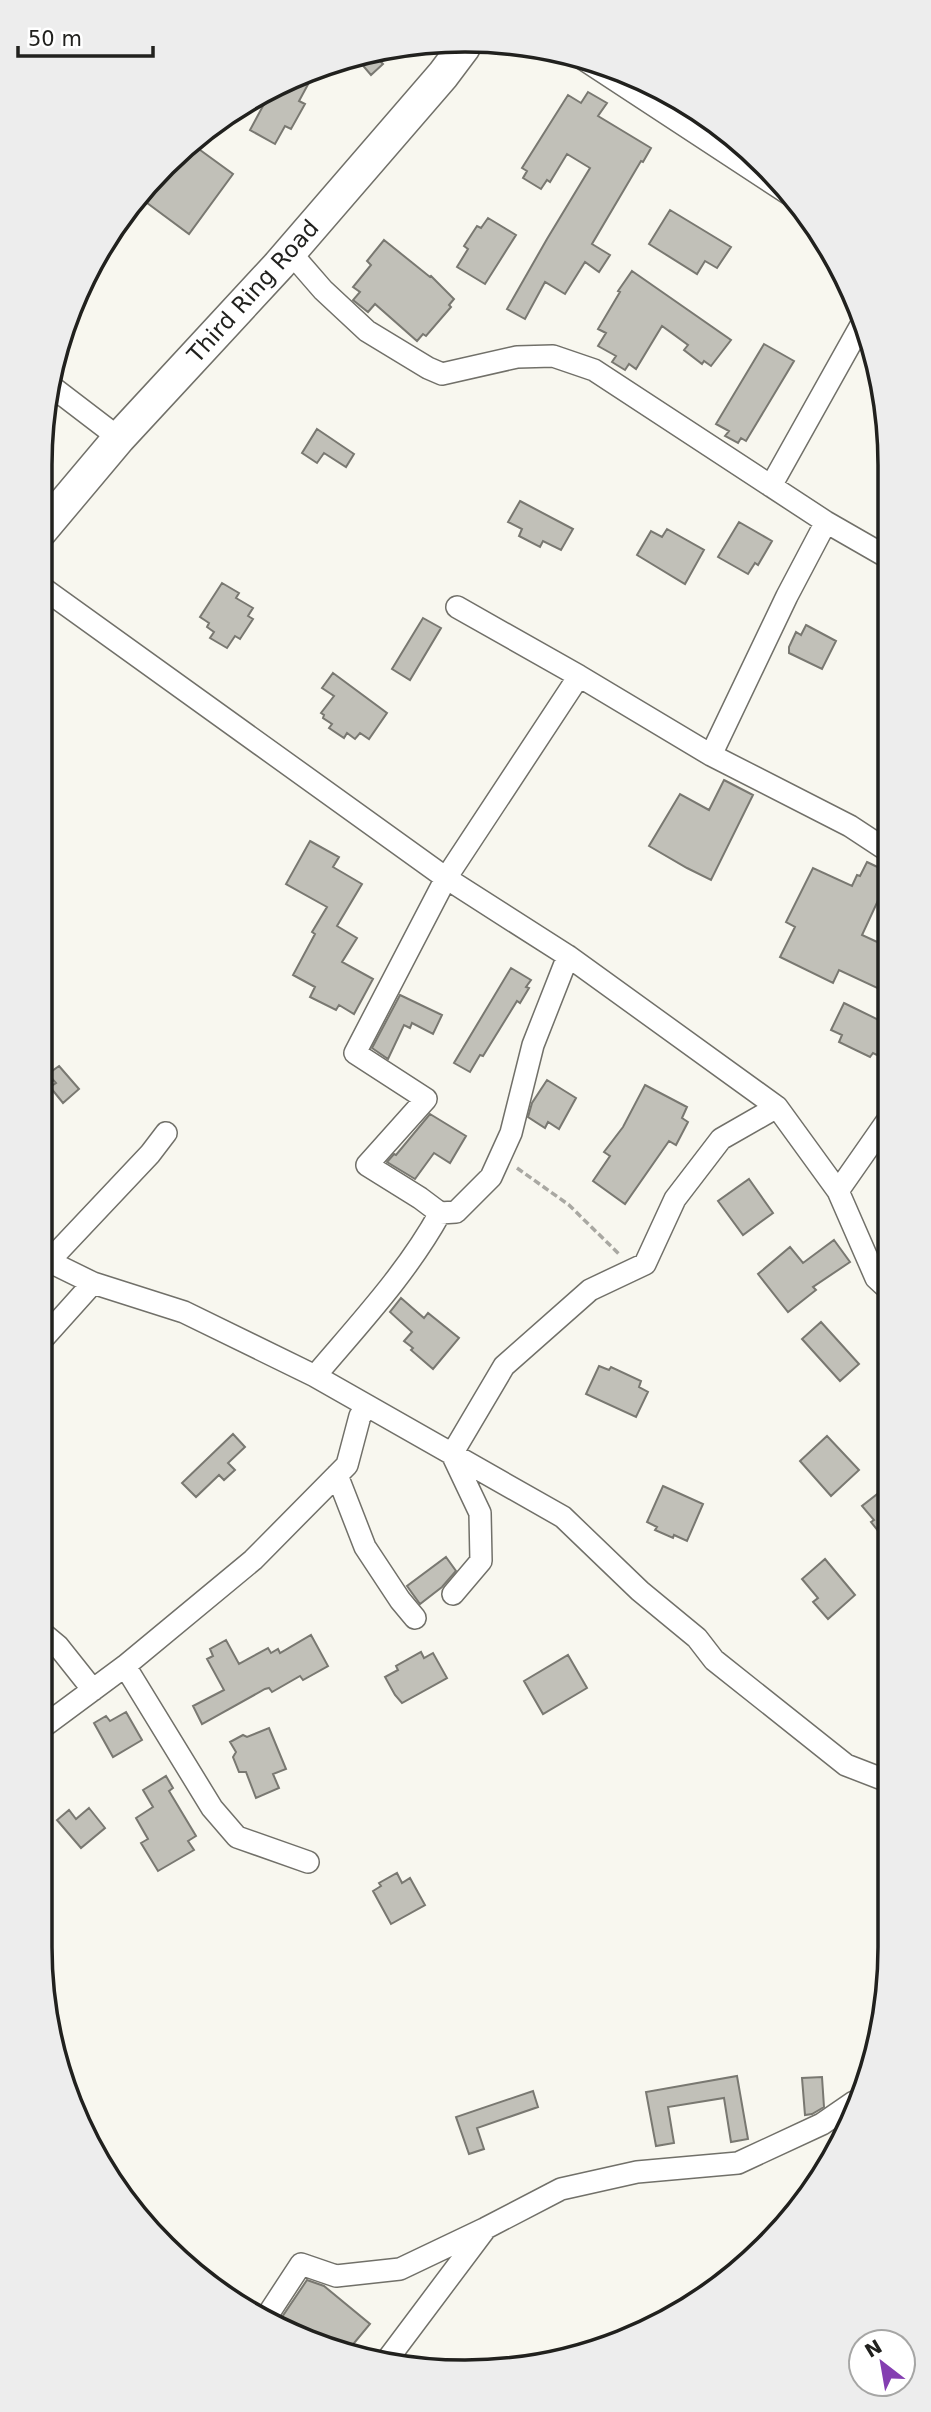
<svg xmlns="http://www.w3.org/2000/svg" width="931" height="2412" font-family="'DejaVu Sans',sans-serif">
<rect width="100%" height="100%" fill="#f8f7ef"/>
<path fill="#c1c0b8" stroke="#797871" stroke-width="2" d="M375,56L383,64L371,75L359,61Z
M312,77L299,101L305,104L291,129L285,126L275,144L250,130L271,91Z
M588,92L607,103L598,116L651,148L643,162L641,161L592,244L610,255L599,272L585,262L565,294L545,282L525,319L507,309L547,239L590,168L567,154L550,182L547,180L541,189L523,178L527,171L522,168L568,95L581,103Z
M196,147L233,174L189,234L139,197Z
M670,210L731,247L717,268L705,261L697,274L649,244Z
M488,218L516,235L485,284L457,267L468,249L464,246L477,226L481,228Z
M384,240L430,277L431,276L454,299L449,305L451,307L426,336L423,334L417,341L375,304L368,312L353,300L360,292L353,287L371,265L367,261Z
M632,271L731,340L711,366L704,361L702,364L684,350L688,345L662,326L636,369L629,364L625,370L612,362L616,356L598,346L606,333L598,329L620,292L618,291Z
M764,344L794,361L746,441L741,438L738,443L725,436L729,431L716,424Z
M317,429L354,454L346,467L324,453L317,463L302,453Z
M520,501L573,529L561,550L543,541L540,547L519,536L522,529L508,522Z
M739,522L772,541L758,565L755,563L748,574L718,557Z
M667,529L704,550L685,584L637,555L651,531L662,537Z
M222,583L239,593L236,598L253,608L248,616L253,619L240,639L235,636L227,648L210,638L214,632L207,627L209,623L200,617Z
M423,618L441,628L410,680L392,669Z
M806,625L836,641L822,669L789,653V647L796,632L801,635Z
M333,673L387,713L369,739L360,733L355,739L347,733L344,738L329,728L332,724L323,718L324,715L321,713L334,696L322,688Z
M724,780L753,795L711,880L687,868L649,846L680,794L709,810Z
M310,841L339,857L333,867L362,884L337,926L357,938L342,962L373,979L354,1014L339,1005L336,1010L310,997L315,987L293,975L315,934L312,932L327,907L286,884Z
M867,862L888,872V879L862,935L888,947V993L839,970L833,983L780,957L795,927L786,922L813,868L852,886L857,875L860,876Z
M511,968L531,980L526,987L529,988L520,1003L517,1001L483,1056L480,1055L470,1072L454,1063Z
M400,995L442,1015L433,1034L412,1023L410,1028L404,1025L388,1059L372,1048Z
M844,1003L889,1025V1051L885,1059L873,1053L870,1057L839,1042L842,1035L831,1030Z
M59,1066L79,1089L63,1103L50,1087L56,1083L48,1074Z
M547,1080L576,1098L559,1129L548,1122L545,1128L528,1117L532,1103Z
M645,1085L687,1107L682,1118L688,1122L676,1145L669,1141L625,1204L593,1181L610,1156L604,1152L623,1127Z
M430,1114L466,1136L450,1163L434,1153L415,1179L387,1162L394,1154L396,1155Z
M749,1179L773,1213L743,1235L718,1201Z
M834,1240L850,1262L813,1287L816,1290L788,1312L758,1274L790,1247L803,1263Z
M401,1298L424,1318L428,1313L459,1338L433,1369L411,1350L413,1348L404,1341L412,1332L390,1312Z
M821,1322L859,1364L840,1381L802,1339Z
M599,1366L609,1370L611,1367L641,1381L639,1387L648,1392L636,1417L586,1394Z
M233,1434L245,1447L228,1463L235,1470L224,1480L219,1475L196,1497L182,1483Z
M827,1436L859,1470L831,1496L800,1461Z
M890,1484V1546L871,1522L874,1520L862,1506Z
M663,1486L703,1504L687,1541L674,1535L673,1538L655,1530L657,1527L647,1522Z
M446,1557L456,1571L442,1587L420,1604L407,1586Z
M825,1559L855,1595L828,1619L813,1602L818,1598L802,1579Z
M311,1635L328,1666L303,1680L300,1676L272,1692L269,1688L265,1689L202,1724L193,1706L224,1690L207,1659L213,1656L210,1649L226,1640L239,1664L268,1648L271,1653L278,1649L280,1653Z
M421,1652L424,1658L433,1653L447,1678L402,1703L395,1695L385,1677L398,1670L396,1666Z
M568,1655L587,1688L543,1714L524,1681Z
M126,1712L142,1740L113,1757L94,1723L106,1716L110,1721Z
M269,1728L286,1769L273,1774L279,1788L256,1798L246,1772H239L233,1757L236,1752L230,1742L243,1735L247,1737Z
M166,1776L173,1788L169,1791L196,1836L188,1841L194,1850L158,1871L141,1843L148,1839L136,1818L153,1807L143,1790Z
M89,1808L105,1828L81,1848L57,1820L69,1810L76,1819Z
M397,1873L402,1883L410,1878L425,1905L391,1924L373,1891L381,1886L379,1883Z
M737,2076L748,2139L731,2142L724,2098L668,2107L674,2143L656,2146L646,2092Z
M822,2077L824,2107L812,2114L805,2115L802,2078Z
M533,2091L538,2107L477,2128L484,2149L469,2154L456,2117Z
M307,2280L324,2286L370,2324L350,2348L278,2323Z"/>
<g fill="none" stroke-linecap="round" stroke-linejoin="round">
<g stroke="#717069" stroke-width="24">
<path id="street" d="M580,57L792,196
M290,252L323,290L367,331L428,368L442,374L517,357L553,356L594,370L826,522L887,557
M51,386L119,438
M771,486L861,325
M40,586L446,878L568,956L777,1107L838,1191L876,1278L889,1290
M457,607L579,676L711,755L850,826L888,851
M711,755L787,596L826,522
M838,1191L889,1118
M440,1213L456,1212L491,1177L511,1133L533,1045L568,956
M40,1257L93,1283L184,1312L315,1376L563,1517L640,1591L697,1638L714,1660L846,1765L890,1782
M50,1260L150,1154L166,1133
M40,1342L93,1283
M315,1376C359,1324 407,1273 440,1213L420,1198L367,1165L426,1099L355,1053L446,878L579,676
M337,1475L365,1547L400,1600L415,1618
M453,1594L481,1561L480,1513L452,1454L504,1366L590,1290L645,1264L675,1199L721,1139L777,1107
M40,1631L58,1646L93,1690
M125,1666L212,1808L237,1837L308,1862
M40,1729L125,1666L253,1560L347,1465L360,1416L368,1407
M265,2319L301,2264L336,2276L400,2269L484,2229
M387,2360L486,2228L561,2189L637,2172L738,2163L822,2124L854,2102"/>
</g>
<g stroke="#717069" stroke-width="35">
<path id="secondary" d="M40,532L119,438L279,265L443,75L464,47"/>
</g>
<path stroke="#a9a8a2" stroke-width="3.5" stroke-dasharray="7 3.5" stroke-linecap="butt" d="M517,1168L569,1205L620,1255"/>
<use href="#street" stroke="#fff" stroke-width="21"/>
<use href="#secondary" stroke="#fff" stroke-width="32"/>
</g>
<g text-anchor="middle" stroke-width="5" stroke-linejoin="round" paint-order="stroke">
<g font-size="23" fill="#21211e" stroke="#fff">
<text transform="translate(253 291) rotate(-48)" y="8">Third Ring Road</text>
</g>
</g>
<path d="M0 0H931V2412H0ZM465 52H465A413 413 0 0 1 878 465V1947A413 413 0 0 1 465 2360H465A413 413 0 0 1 52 1947V465A413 413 0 0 1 465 52Z" fill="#ededed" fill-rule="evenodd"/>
<path fill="none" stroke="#21211e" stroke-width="3.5" d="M465 52H465A413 413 0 0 1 878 465V1947A413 413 0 0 1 465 2360H465A413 413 0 0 1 52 1947V465A413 413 0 0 1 465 52Z"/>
<g transform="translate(882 2363) rotate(329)"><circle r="33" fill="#ffffff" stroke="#a6a6a5" stroke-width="2"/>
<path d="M0-5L12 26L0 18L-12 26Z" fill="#843eb1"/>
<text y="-10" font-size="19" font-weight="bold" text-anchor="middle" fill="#21211e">N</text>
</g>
<path d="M18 46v10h135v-10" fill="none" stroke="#21211e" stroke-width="3.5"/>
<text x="28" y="46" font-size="21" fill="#21211e" stroke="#ffffff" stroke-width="5" paint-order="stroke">50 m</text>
</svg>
